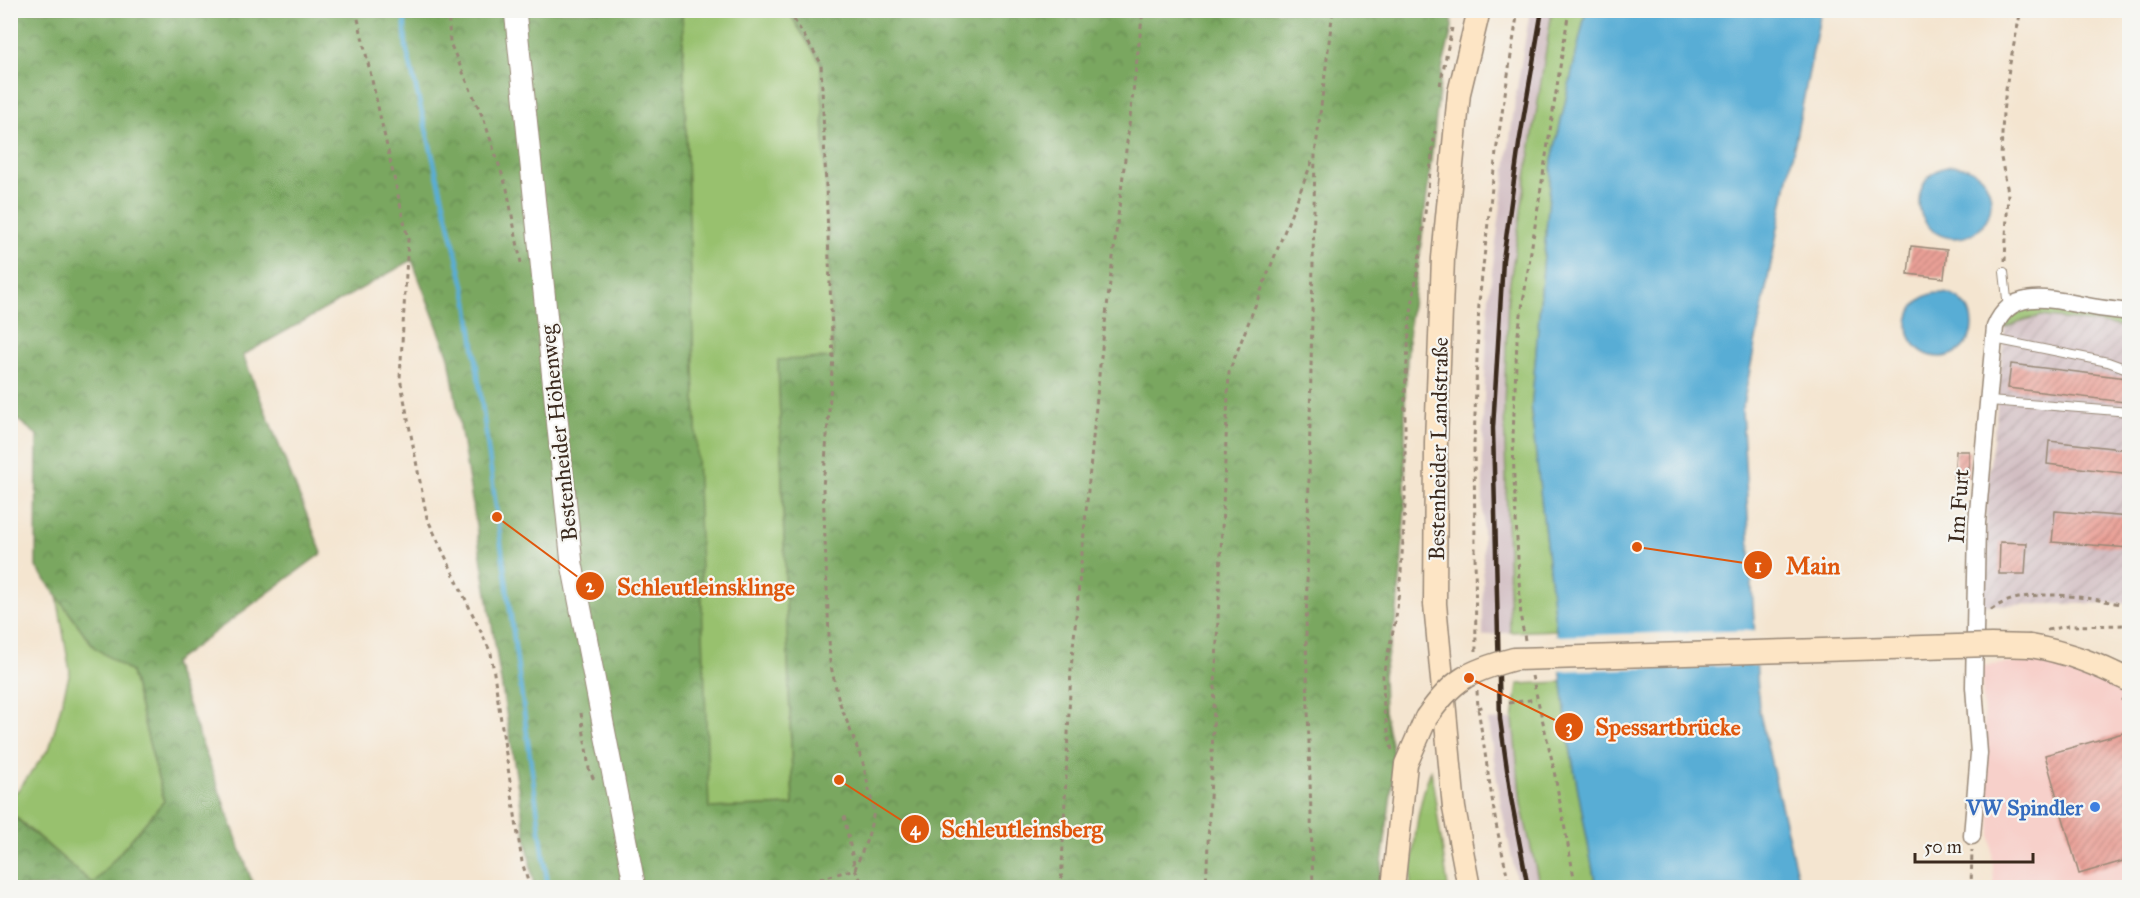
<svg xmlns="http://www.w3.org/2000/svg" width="2140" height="898" font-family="'IM FELL Great Primer',serif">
<defs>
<pattern id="industrial-furrows" width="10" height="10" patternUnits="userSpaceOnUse" patternTransform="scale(1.5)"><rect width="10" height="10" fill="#d2bec2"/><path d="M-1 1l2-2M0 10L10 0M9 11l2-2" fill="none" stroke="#b5a3a6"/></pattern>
<pattern id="forest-crowns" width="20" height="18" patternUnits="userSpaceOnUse" patternTransform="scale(1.5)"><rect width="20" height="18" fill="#7aa761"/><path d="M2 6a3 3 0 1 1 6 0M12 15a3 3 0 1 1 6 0" fill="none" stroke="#65884f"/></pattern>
<pattern id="building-hatch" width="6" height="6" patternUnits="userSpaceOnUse" patternTransform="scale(1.5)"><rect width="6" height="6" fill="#eaa097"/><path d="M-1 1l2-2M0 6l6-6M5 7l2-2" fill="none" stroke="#bf837b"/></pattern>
</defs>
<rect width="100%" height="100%" fill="#f6f6f2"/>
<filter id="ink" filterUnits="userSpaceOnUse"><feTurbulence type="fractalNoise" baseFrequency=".0167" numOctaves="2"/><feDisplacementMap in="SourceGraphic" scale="12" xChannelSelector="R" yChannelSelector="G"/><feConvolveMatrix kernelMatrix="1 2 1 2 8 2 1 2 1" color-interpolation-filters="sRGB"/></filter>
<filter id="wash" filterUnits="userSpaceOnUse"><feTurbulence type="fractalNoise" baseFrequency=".008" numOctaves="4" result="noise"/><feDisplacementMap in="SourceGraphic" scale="24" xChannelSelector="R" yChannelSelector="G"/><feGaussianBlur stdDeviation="1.35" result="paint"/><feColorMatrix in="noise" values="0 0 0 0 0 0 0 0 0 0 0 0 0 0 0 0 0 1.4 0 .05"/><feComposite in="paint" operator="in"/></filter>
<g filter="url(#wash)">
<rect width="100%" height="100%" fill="#f4e5d0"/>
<path fill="#f7d0ca" d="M2055,659L2099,676L2129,693V887H1994L1981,666Z"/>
<path fill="url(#industrial-furrows)" d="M2041,316L2129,327V603L1982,605L1988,479L1996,417L2005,328L2025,320Z"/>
<path fill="#d2bec2" d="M1530,11H1552L1508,295L1504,406L1510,632L1483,636V418L1489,295L1516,94Z
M1513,719L1521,804L1540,887H1518L1501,805L1488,721Z"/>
<path fill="#98c16e" stroke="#6a7646" stroke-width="1.5" d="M682,11H788L821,63L833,358L778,361L793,805L708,808Z
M1552,11H1586L1552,160L1531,411L1556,630L1510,632L1504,406L1508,295Z
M2032,306L2129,320V351V327L2041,316L2025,320L2005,328C2010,313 2017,310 2032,306Z
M57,596L94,647L131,672L164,801L93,884L11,813L10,797L19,789L50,747L70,672Z
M1562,682L1568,736L1596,887H1540L1521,804L1513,719L1518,684Z
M1431,770L1448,887H1410C1414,848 1416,807 1431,770Z"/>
<path fill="url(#forest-crowns)" stroke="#5a6840" stroke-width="1.5" d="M11,11H682L709,808L793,805L778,360L833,358L821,63L788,11H1451L1452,28L1441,74L1420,254L1410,319L1405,390V505L1401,572L1396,618L1383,675L1384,711L1395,762L1379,887H534L449,357L412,260L243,355L322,553L173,663L254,887H11L10,813L93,884L164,801L131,672L94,647L36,567L37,435L10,414Z"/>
<path fill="#59add5" stroke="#4a6c7a" stroke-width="1.5" d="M1586,11H1821L1742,410L1759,710L1800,887H1596L1568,736L1531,411L1552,160Z
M1919 202a36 36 0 1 1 72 0a36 36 0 1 1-72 0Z
M1908 325a32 32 0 1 1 64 0a32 32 0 1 1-64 0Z"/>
<path fill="#f4e5d0" d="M1758,630L1760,665L1558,671L1554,636Z"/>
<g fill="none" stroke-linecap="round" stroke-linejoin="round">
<path stroke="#59add5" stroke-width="4.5" d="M404,10L406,47L468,302L548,888"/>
</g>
<g id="blocks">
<path fill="url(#building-hatch)" d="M1911,246L1947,250L1944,278L1908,274Z
M2011,364L2127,378L2124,402L2008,388Z
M2049,441L2130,450V474L2047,464Z
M1956,451H1969V478H1954Z
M2055,511L2130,517V548L2052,542Z
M2000,542L2027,543L2025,574H1999Z
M2130,731V859L2079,874L2045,755Z"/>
</g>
</g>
<g filter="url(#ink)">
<use href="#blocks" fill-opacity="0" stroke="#988877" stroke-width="1.5"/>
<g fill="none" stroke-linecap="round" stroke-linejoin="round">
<g stroke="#988877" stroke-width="10">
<path id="service" d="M2004,272L2008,308
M1994,339L2108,362L2130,370
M1989,401L2130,412"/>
</g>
<g stroke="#988877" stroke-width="19">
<path id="minor" d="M1972,836L1979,753L1974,687L1977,523L1995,327C2011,286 2054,300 2087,306C2101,309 2115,310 2130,312"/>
</g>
<g stroke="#988877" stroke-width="23">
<path id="tertiary" d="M515,10L572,564L635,888"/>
</g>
<g stroke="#988877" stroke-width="25">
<path id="secondary" d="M2030,646C2067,652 2097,664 2130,681
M1393,888L1406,764L1426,718
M1469,888L1454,808L1435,604L1436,442L1443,258L1459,93L1479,10"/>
</g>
<path stroke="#988877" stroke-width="3" stroke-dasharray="4.5 4.5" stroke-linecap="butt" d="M356,10L408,239L400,378L427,518L491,653L522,862L530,888
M448,10L450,43L484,120L507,189L521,263
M1440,85L1452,28
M2005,261L2008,192L2001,158L2003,112L2009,68L2021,10
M1991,610C2025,584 2091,598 2130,606
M2047,630L2068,626L2130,625
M1525,640L1521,619L1514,479L1513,436L1517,340L1569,10
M1476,651L1474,443L1479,302L1496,152L1518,10
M1532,676L1552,760L1576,888
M1477,691L1478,708L1496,824L1510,888
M2121,699L2130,704
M1509,703L1536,699
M1478,708L1486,706
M581,713L589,769L594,780
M1392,750L1384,711L1383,675L1396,618L1401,572L1405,505V390L1410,319L1420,254L1435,131
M844,816L855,869L865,888
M767,888L790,887L855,869L868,837L874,812L863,763L839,701L830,662L823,488L833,358L821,63L788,10
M1061,888L1071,669L1100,365L1143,10
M1206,888L1229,372L1313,159
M1313,888L1306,637L1315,155L1333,10
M1971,888L1972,850"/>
<use href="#service" stroke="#fff" stroke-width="8"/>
<use href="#minor" stroke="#fff" stroke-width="16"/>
<use href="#tertiary" stroke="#fff" stroke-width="21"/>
<use href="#secondary" stroke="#fde5c5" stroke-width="22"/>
<path stroke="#3b2a1e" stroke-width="4.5" d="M1528,888L1511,798L1500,719L1493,428L1503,260L1519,144L1542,10"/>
<g stroke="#988877" stroke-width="25" stroke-linecap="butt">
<path id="secondary-bridge" d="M1426,718C1453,679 1469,671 1514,659L1991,645L2030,646"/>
</g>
<use href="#secondary-bridge" stroke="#fde5c5" stroke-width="22"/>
</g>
</g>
<circle fill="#3f7fe0" stroke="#f6f6f2" stroke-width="2" cx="2095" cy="807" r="6"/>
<g text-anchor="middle" stroke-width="4.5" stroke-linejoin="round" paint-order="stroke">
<g font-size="22" fill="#3b2a1e" stroke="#f6f6f2">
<text transform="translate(558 433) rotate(-96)" y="8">Bestenheider Höhenweg</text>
<text transform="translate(1438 449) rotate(-89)" y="8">Bestenheider Landstraße</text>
<text transform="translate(1958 506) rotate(-86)" y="8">Im Furt</text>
</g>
<g font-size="22" font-weight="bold" fill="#366cbe" stroke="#f6f6f2" text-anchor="end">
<text x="2083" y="815">VW Spindler</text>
</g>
</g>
<path fill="none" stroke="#df570d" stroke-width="2" d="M1637 547L1758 565M497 517L590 586M1469 678L1569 727M839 780L915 829"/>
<g fill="#df570d" stroke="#f6f6f2" stroke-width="2">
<circle cx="1637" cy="547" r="6"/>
<circle cx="497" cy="517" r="6"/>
<circle cx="1469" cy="678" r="6"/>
<circle cx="839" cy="780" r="6"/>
<circle cx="1758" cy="565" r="15"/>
<circle cx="590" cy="586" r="15"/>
<circle cx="1569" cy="727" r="15"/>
<circle cx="915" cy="829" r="15"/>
</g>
<g font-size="18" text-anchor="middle" font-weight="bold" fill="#fff">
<text x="1758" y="572">1</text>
<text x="590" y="592">2</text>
<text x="1569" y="733">3</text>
<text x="915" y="835">4</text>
</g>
<g font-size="24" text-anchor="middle" font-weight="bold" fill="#df570d" stroke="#f6f6f2" stroke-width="4.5" stroke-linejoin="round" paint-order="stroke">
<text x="1813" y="574">Main</text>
<text x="706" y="595">Schleutleinsklinge</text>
<text x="1668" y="735">Spessartbrücke</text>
<text x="1022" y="837">Schleutleinsberg</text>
</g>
<rect width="2140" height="898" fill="none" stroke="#f6f6f2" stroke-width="36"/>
<path d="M1915 853v9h118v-9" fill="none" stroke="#3b2a1e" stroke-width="3"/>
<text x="1924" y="853" font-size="18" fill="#3b2a1e" stroke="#f6f6f2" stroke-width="4.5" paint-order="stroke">50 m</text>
</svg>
